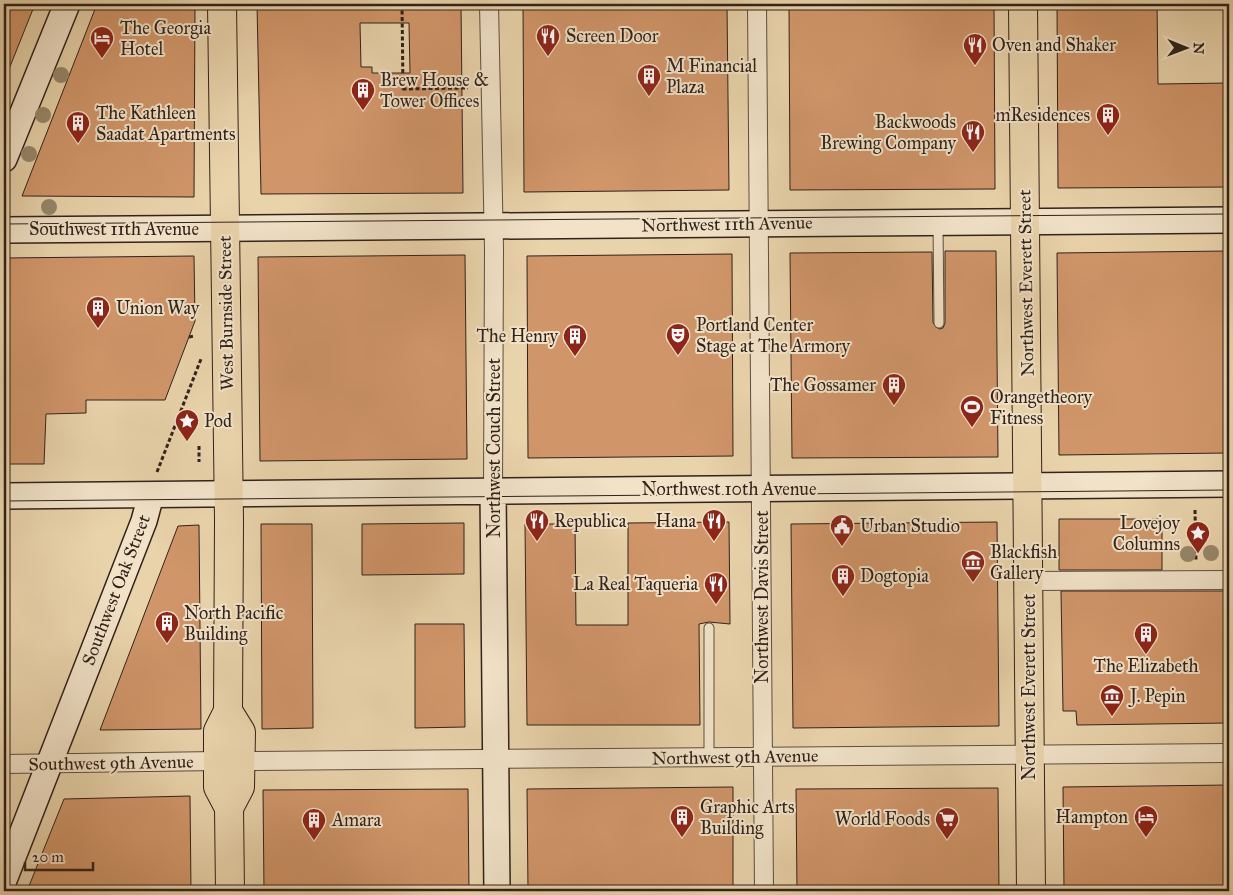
<svg xmlns="http://www.w3.org/2000/svg" width="1233" height="895" font-family="'IM FELL Great Primer',serif">
<rect width="100%" height="100%" fill="#e9d3ab"/>
<filter id="stains"><feTurbulence type="fractalNoise" baseFrequency=".004" numOctaves="4"/><feColorMatrix values="0 0 0 0 .2 0 0 0 0 .09 0 0 0 0 .02 0 0 0 .5 -.17"/></filter>
<radialGradient id="worn" r=".72"><stop offset=".6" stop-color="#630" stop-opacity="0"/><stop offset="1" stop-color="#630" stop-opacity=".3"/></radialGradient>
<path fill="#d0966a" stroke="#31221b" fill-rule="evenodd" d="M4,4H35L5,79H4Z
M97,4H195L194,197L22,196Z
M257,4H461L463,193L261,194ZM360,23H409L410,73H372V67H361Z
M523,4H727L729,190L524,192Z
M789,4H994L995,189L790,190Z
M1057,4H1157L1158,84L1229,83V187L1058,188Z
M945,251H996L998,457L792,458L790,253L932,252L933,323L939,329L943,328L945,323Z
M1229,251V453L1059,455L1057,253Z
M732,254L733,456L528,458L527,256Z
M465,255L467,459L260,461L258,257Z
M194,256L195,321L165,400H86V413L46,414L44,464H4V258Z
M1059,519H1162V570H1059Z
M729,522L730,624L709,622L699,624L700,725H527L525,524H575L576,625H628V523Z
M997,522L999,726L793,728L791,524Z
M464,523V574L362,575V524Z
M261,524H312L313,728L262,729Z
M199,525L201,729L100,730L178,526Z
M1061,591H1229V723L1077,725L1076,711H1063Z
M415,624H464L465,727L415,728Z
M1229,785V891H1064L1063,787Z
M733,787V891H528L527,789Z
M998,788L999,891H877V887H836V891H797L796,789Z
M468,789L469,891H264L263,790Z
M190,796L191,891H27L64,799Z"/>
<g fill="none" stroke-linecap="round" stroke-linejoin="round">
<g stroke="#5f4e3f" stroke-width="11">
<path id="lane" d="M938,223L939,323
M709,628V757"/>
</g>
<g stroke="#5f4e3f" stroke-width="20">
<path id="street" d="M489,4L494,249L493,491
M757,4L764,891
M1028,581L1229,580
M241,761L1229,753
M4,764L218,761"/>
</g>
<g stroke="#31221b" stroke-width="28">
<path id="secondary" d="M4,159L67,4
M4,230L1229,220
M493,491L497,891
M4,496L1229,484
M4,880L144,521L151,495"/>
</g>
<g stroke="#31221b" stroke-width="30">
<path id="primary" d="M222,4L229,520L228,711L218,731V787L229,808L230,891
M1023,4L1031,891
M228,711L241,732L240,787L229,808"/>
</g>
<path stroke="#31221b" stroke-width="3" stroke-dasharray="4 2.5" stroke-linecap="butt" d="M402,4L403,89L468,88
M189,337L195,336
M199,446V462
M157,472L201,359
M1195,510L1196,562"/>
<use href="#lane" stroke="#f1e2c8" stroke-width="9"/>
<use href="#street" stroke="#f1e2c8" stroke-width="18"/>
<use href="#secondary" stroke="#f1e2c8" stroke-width="25"/>
<use href="#primary" stroke="#e9d3ab" stroke-width="28"/>
<path stroke="#31221b" stroke-width="1" d="M4,224L1229,214
M4,501L1229,490"/>
</g>
<g fill="#96876b">
<circle cx="61" cy="75" r="8"/>
<circle cx="43" cy="115" r="8"/>
<circle cx="29" cy="154" r="8"/>
<circle cx="49" cy="207" r="8"/>
<circle cx="1201" cy="533" r="8"/>
<circle cx="1211" cy="553" r="8"/>
<circle cx="1188" cy="554" r="8"/>
</g>
<defs>
<g id="restaurant-pin" transform="scale(1.25)"><path d="M0 17L-7.5 6A9.5 9.5 0 1 1 7.5 6Z" fill="#8f2418" stroke="#f1e2c8"/><path d="M-5-6h1v4h1v-4h1v4h1v-4h1v5L-1.5 .5V6h-2V.5L-5-1ZM5-6V6H3V1.5H1.5Q1.5-4 5-6Z" fill="#fff"/></g>
<g id="hotel-pin" transform="scale(1.25)"><path d="M0 17L-7.5 6A9.5 9.5 0 1 1 7.5 6Z" fill="#8f2418" stroke="#f1e2c8"/><path d="M-6-4.5h1.5V1H6V5H4.5V3h-9V5H-6ZM-4 0a1.8 1.8 0 1 1 3.6 0ZM.5 0V-2.5h3Q6-2.5 6 0Z" fill="#fff"/></g>
<g id="building-pin" transform="scale(1.25)"><path d="M0 17L-7.5 6A9.5 9.5 0 1 1 7.5 6Z" fill="#8f2418" stroke="#f1e2c8"/><path d="M-4-6H4V6H1V3H-1V6H-4ZM-2.5-4.3h1.7v1.8h-1.7ZM.8-4.3h1.7v1.8H.8ZM-2.5-1h1.7V.8h-1.7ZM.8-1h1.7V.8H.8Z" fill="#fff"/></g>
<g id="theatre-pin" transform="scale(1.25)"><path d="M0 17L-7.5 6A9.5 9.5 0 1 1 7.5 6Z" fill="#8f2418" stroke="#f1e2c8"/><path d="M-5-5.5Q0-4 5-5.5V0Q5 5 0 6Q-5 5-5 0ZM-3.3-2.5H-1v1.5H-3.3ZM1-2.5H3.3v1.5H1ZM-2.8 1Q0 5.5 2.8 1Z" fill="#fff"/></g>
<g id="stadium-pin" transform="scale(1.25)"><path d="M0 17L-7.5 6A9.5 9.5 0 1 1 7.5 6Z" fill="#8f2418" stroke="#f1e2c8"/><path d="M0-5a6.5 5 0 1 0 0 10a6.5 5 0 1 0 0-10ZM-3.5-1.8h7v3.6h-7Z" fill="#fff"/></g>
<g id="sight-pin" transform="scale(1.25)"><path d="M0 17L-7.5 6A9.5 9.5 0 1 1 7.5 6Z" fill="#8f2418" stroke="#f1e2c8"/><path d="M0-6L1.8-2.2L6-1.7L2.9 1.2L3.7 5.4L0 3.3L-3.7 5.4L-2.9 1.2L-6-1.7L-1.8-2.2Z" fill="#fff"/></g>
<g id="civic-pin" transform="scale(1.25)"><path d="M0 17L-7.5 6A9.5 9.5 0 1 1 7.5 6Z" fill="#8f2418" stroke="#f1e2c8"/><path d="M-.6-6.5H3V-4.5H.6V-3L4-1V1h2V6H-6V1h2V-1L-.6-3ZM-1.2 2.5V6h2.4V2.5Z" fill="#fff"/></g>
<g id="museum-pin" transform="scale(1.25)"><path d="M0 17L-7.5 6A9.5 9.5 0 1 1 7.5 6Z" fill="#8f2418" stroke="#f1e2c8"/><path d="M0-6L6-3V-2H-6V-3ZM-5-1h2V3h-2ZM-1-1h2V3h-2ZM3-1h2V3H3ZM-6 4H6V6H-6Z" fill="#fff"/></g>
<g id="supermarket-pin" transform="scale(1.25)"><path d="M0 17L-7.5 6A9.5 9.5 0 1 1 7.5 6Z" fill="#8f2418" stroke="#f1e2c8"/><path d="M-6-5.5h2.5l.6 2H6L4.5 2H-2.5L-4.4-4H-6ZM-1.5 3.2a1.3 1.3 0 1 0 .1 0ZM3 3.2a1.3 1.3 0 1 0 .1 0Z" fill="#fff"/></g>
</defs>
<g fill-rule="evenodd">
<use href="#restaurant-pin" x="548" y="36"/>
<use href="#hotel-pin" x="102" y="38"/>
<use href="#restaurant-pin" x="975" y="45"/>
<use href="#building-pin" x="649" y="76"/>
<use href="#building-pin" x="363" y="90"/>
<use href="#building-pin" x="1108" y="115"/>
<use href="#building-pin" x="78" y="123"/>
<use href="#restaurant-pin" x="973" y="132"/>
<use href="#building-pin" x="98" y="308"/>
<use href="#theatre-pin" x="678" y="335"/>
<use href="#building-pin" x="575" y="336"/>
<use href="#building-pin" x="894" y="385"/>
<use href="#stadium-pin" x="972" y="407"/>
<use href="#sight-pin" x="187" y="421"/>
<use href="#restaurant-pin" x="537" y="521"/>
<use href="#restaurant-pin" x="714" y="521"/>
<use href="#civic-pin" x="842" y="526"/>
<use href="#sight-pin" x="1198" y="533"/>
<use href="#museum-pin" x="973" y="562"/>
<use href="#building-pin" x="843" y="576"/>
<use href="#restaurant-pin" x="716" y="584"/>
<use href="#building-pin" x="167" y="623"/>
<use href="#building-pin" x="1146" y="634"/>
<use href="#museum-pin" x="1112" y="696"/>
<use href="#building-pin" x="682" y="817"/>
<use href="#hotel-pin" x="1146" y="817"/>
<use href="#supermarket-pin" x="947" y="819"/>
<use href="#building-pin" x="314" y="820"/>
</g>
<g text-anchor="middle" stroke-width="4" stroke-linejoin="round" paint-order="stroke">
<g font-size="18" fill="#31221b" stroke="#f1e2c8" text-anchor="start">
<text x="120" y="34">The Georgia<tspan x="120" dy="21">Hotel</tspan></text>
<text x="566" y="42">Screen Door</text>
<text x="992" y="51">Oven and Shaker</text>
<text x="666" y="72">M Financial<tspan x="666" dy="21">Plaza</tspan></text>
<text x="380" y="86">Brew House &amp;<tspan x="380" dy="21">Tower Offices</tspan></text>
<text x="96" y="119">The Kathleen<tspan x="96" dy="21">Saadat Apartments</tspan></text>
<text x="1090" y="121" text-anchor="end">mResidences</text>
<text x="956" y="128" text-anchor="end">Backwoods<tspan x="956" dy="21">Brewing Company</tspan></text>
<text x="116" y="314">Union Way</text>
<text x="696" y="331">Portland Center<tspan x="696" dy="21">Stage at The Armory</tspan></text>
<text x="558" y="342" text-anchor="end">The Henry</text>
<text x="876" y="391" text-anchor="end">The Gossamer</text>
<text x="990" y="403">Orangetheory<tspan x="990" dy="21">Fitness</tspan></text>
<text x="204" y="427">Pod</text>
<text x="554" y="527">Republica</text>
<text x="696" y="527" text-anchor="end">Hana</text>
<text x="1180" y="529" text-anchor="end">Lovejoy<tspan x="1180" dy="21">Columns</tspan></text>
<text x="860" y="532">Urban Studio</text>
<text x="990" y="558">Blackfish<tspan x="990" dy="21">Gallery</tspan></text>
<text x="860" y="582">Dogtopia</text>
<text x="698" y="590" text-anchor="end">La Real Taqueria</text>
<text x="184" y="619">North Pacific<tspan x="184" dy="21">Building</tspan></text>
<text x="1146" y="672" text-anchor="middle">The Elizabeth</text>
<text x="1130" y="702">J. Pepin</text>
<text x="700" y="813">Graphic Arts<tspan x="700" dy="21">Building</tspan></text>
<text x="1128" y="823" text-anchor="end">Hampton</text>
<text x="930" y="825" text-anchor="end">World Foods</text>
<text x="332" y="826">Amara</text>
</g>
<g font-size="18" fill="#31221b" stroke="#f1e2c8">
<text transform="translate(727 224) rotate(-1)" y="6">Northwest 11th Avenue</text>
<text x="114" y="235">Southwest 11th Avenue</text>
<text transform="translate(1026 283) rotate(-91)" y="6">Northwest Everett Street</text>
<text transform="translate(226 313) rotate(-91)" y="6">West Burnside Street</text>
<text transform="translate(494 448) rotate(-90)" y="6">Northwest Couch Street</text>
<text x="729" y="495">Northwest 10th Avenue</text>
<text transform="translate(116 590) rotate(-69)" y="6">Southwest Oak Street</text>
<text transform="translate(762 597) rotate(-90)" y="6">Northwest Davis Street</text>
<text transform="translate(1029 687) rotate(-90)" y="6">Northwest Everett Street</text>
<text transform="translate(735 757) rotate(-1)" y="6">Northwest 9th Avenue</text>
<text transform="translate(111 763) rotate(-1)" y="6">Southwest 9th Avenue</text>
</g>
</g>
<rect width="1233" height="895" fill="none" stroke="#e9d3ab" stroke-width="20"/>
<rect x="5" y="5" width="1223" height="885" fill="none" stroke="#31221b" stroke-width="2.5"/>
<rect x="10" y="10" width="1213" height="875" fill="none" stroke="#31221b"/>
<g transform="translate(1186 48) rotate(91)" stroke="#f1e2c8" stroke-width="4" paint-order="stroke">
<path d="M0-4L9 19L0 12L-9 19Z" fill="#31221b"/>
<text y="-8" font-size="14" font-weight="bold" text-anchor="middle" fill="#31221b">N</text>
</g>
<path d="M25 862v8h68v-8" fill="none" stroke="#31221b" stroke-width="2.5"/>
<text x="32" y="862" font-size="15" fill="#31221b" stroke="#f1e2c8" stroke-width="4" paint-order="stroke">20 m</text>
<rect width="100%" height="100%" filter="url(#stains)"/>
<rect width="100%" height="100%" fill="url(#worn)"/>
</svg>
